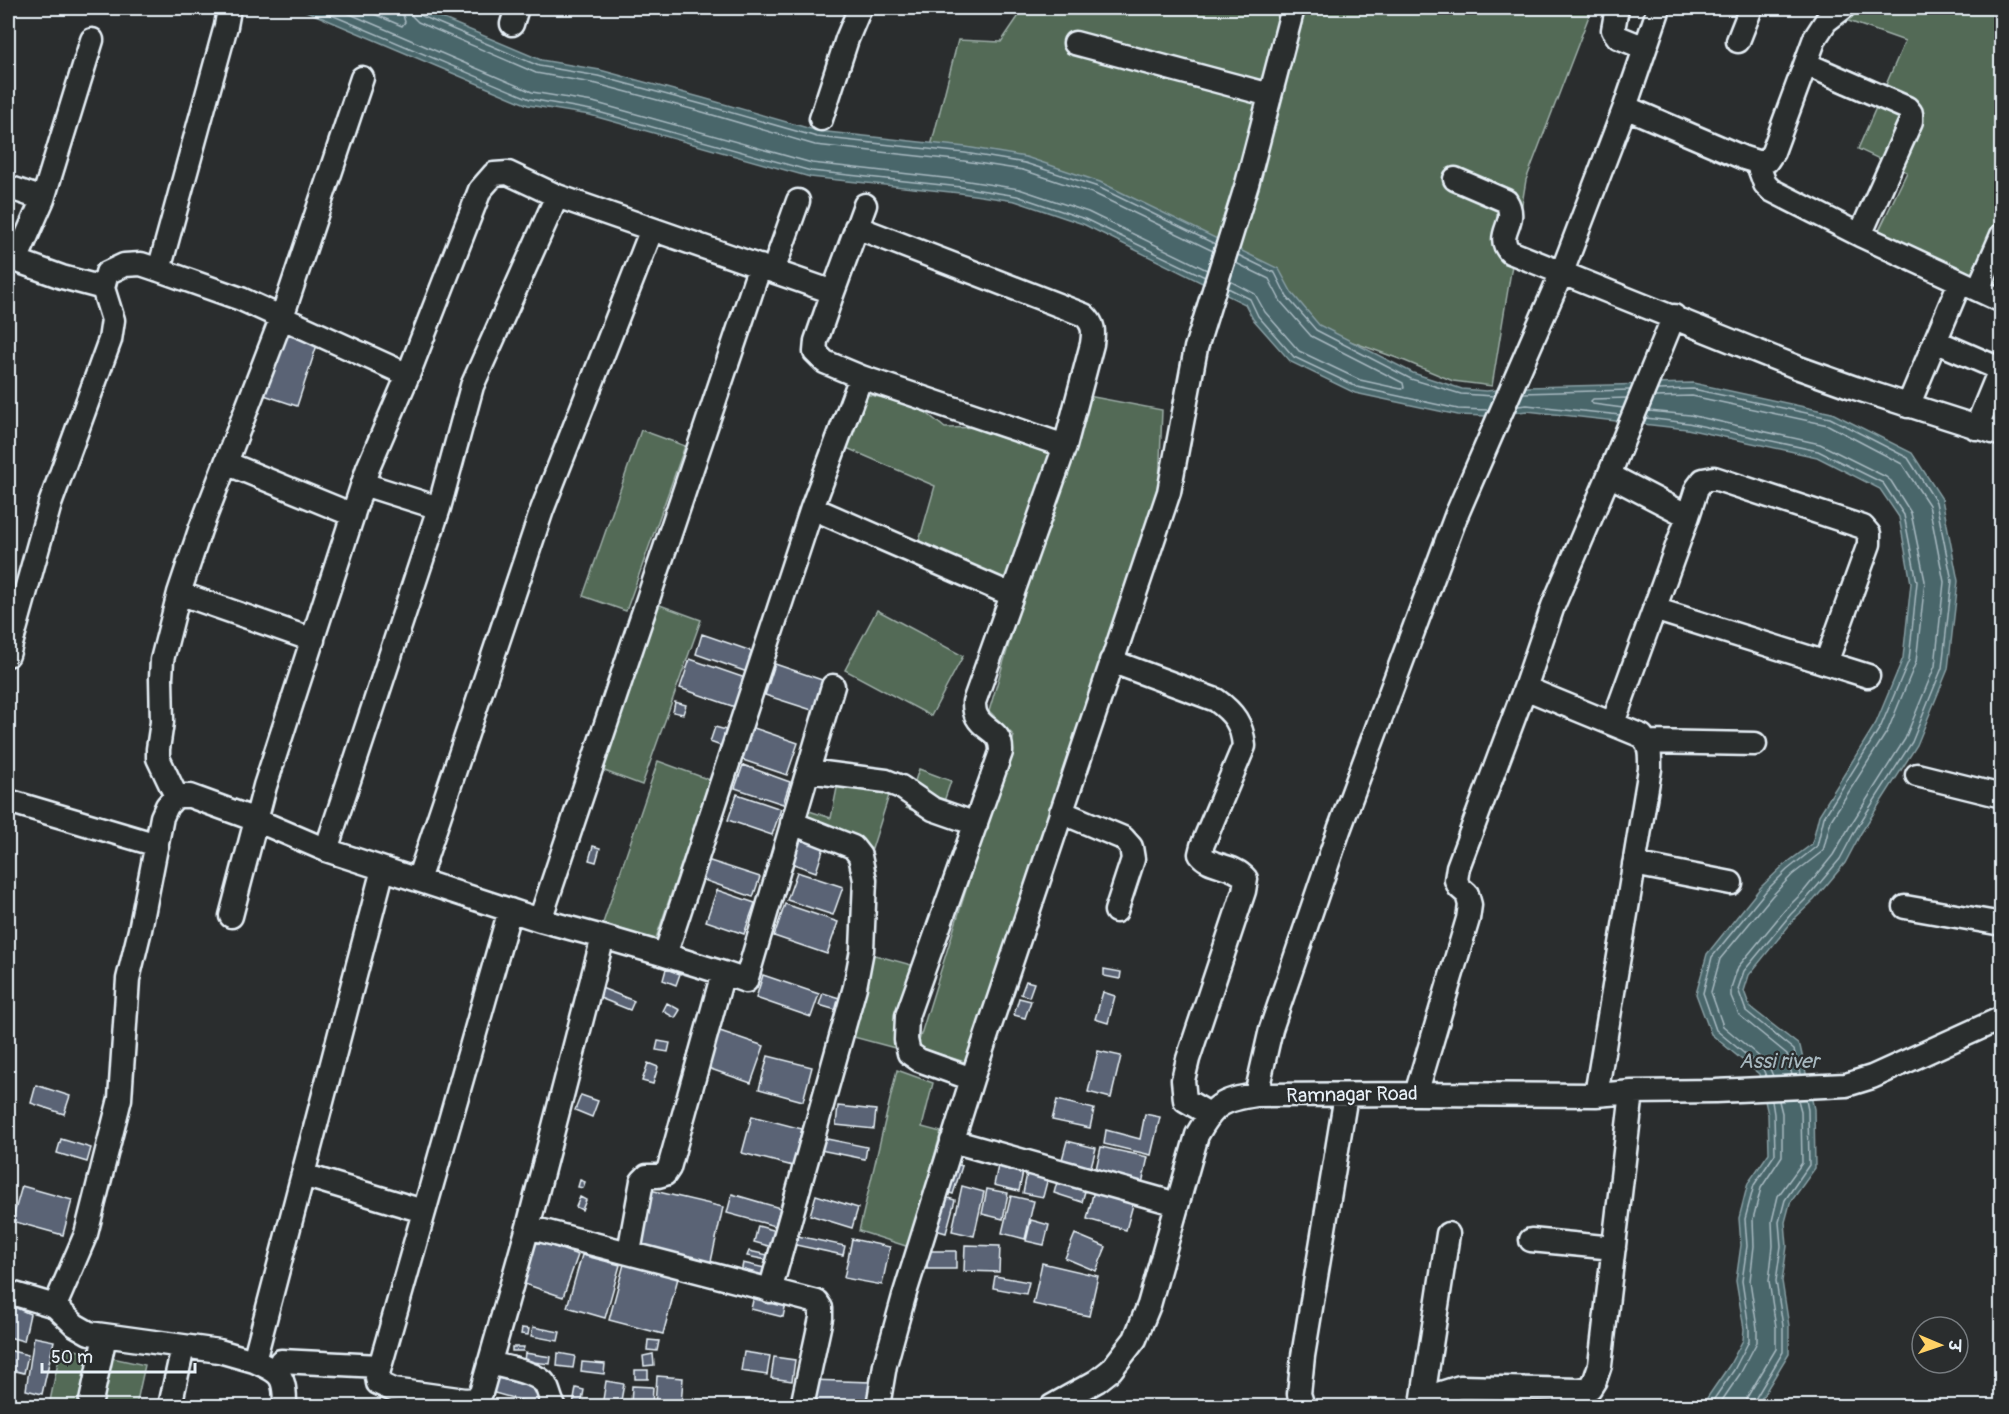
<svg xmlns="http://www.w3.org/2000/svg" width="2009" height="1414" font-family="Pangolin,'Playpen Sans Deva',sans-serif">
<rect width="100%" height="100%" fill="#2a2d2e"/>
<filter id="ink" filterUnits="userSpaceOnUse"><feTurbulence type="fractalNoise" baseFrequency=".0167" numOctaves="2"/><feDisplacementMap in="SourceGraphic" scale="12" xChannelSelector="R" yChannelSelector="G"/><feConvolveMatrix kernelMatrix="1 2 1 2 8 2 1 2 1" color-interpolation-filters="sRGB"/></filter>
<g filter="url(#ink)">
<path fill="#536a57" stroke="#9eaea8" stroke-width="1.5" d="M1000,8H1592L1526,180L1492,386L1453,381L1405,361L1289,319L1255,275L928,158L958,40L1001,42L1018,17Z
M1843,8H2001V301L1873,243L1907,172L1858,149L1905,41L1840,18Z
M857,392L918,406L945,428L1027,426L1050,453L1010,581L918,545L935,486L842,446Z
M1083,395L1162,410L1159,486L971,1064L917,1047L1014,736L989,711Z
M641,430L685,446L626,611L583,596Z
M657,604L701,620L642,785L599,769Z
M877,610L963,656L931,716L845,670Z
M658,761L710,780L655,941L603,923Z
M919,769L951,781L938,819L906,808Z
M838,783L891,789L872,849L803,822L806,810L831,818Z
M871,954L915,966L895,1048L850,1036Z
M897,1070L933,1083L922,1127L941,1132L909,1247L859,1231Z
M61,1347L145,1365L136,1406H8V1398L49,1406Z"/>
<path fill="#48666b" stroke="#889ea3" stroke-width="1.5" d="M299,8H418L541,60L600,70L703,98L818,131L966,147L1026,157L1100,182L1279,269L1292,293L1319,325L1413,373L1462,389L1486,391L1528,387L1693,383L1832,413L1912,453L1942,499L1958,581L1948,669L1917,745L1861,833L1845,863L1814,900L1795,918L1749,975L1744,991L1750,1007L1800,1046L1814,1109L1815,1168L1790,1203L1785,1222L1787,1246L1782,1281L1789,1326V1353L1757,1406H1707V1398L1729,1366L1743,1340L1744,1329L1736,1281L1741,1245L1739,1218L1748,1183L1769,1153L1768,1114L1759,1074L1711,1034L1696,994L1707,954L1761,887L1784,865L1812,844L1819,815L1876,723L1903,658L1911,583L1899,517L1880,489L1817,457L1687,429L1527,411L1487,416L1458,415L1355,393L1291,362L1253,319L1245,304L1083,224L1015,201L960,193L810,177L590,115L528,105Z"/>
<g fill="none" stroke-linecap="round" stroke-linejoin="round">
<path stroke="#a8b9c0" stroke-width="1.5" d="M315,8L530,99L591,110L811,171L961,187L1017,196L1085,219L1205,277
M336,8L532,92L593,102L812,163L962,180L1019,189L1088,212L1207,270
M360,8L402,26L405,22L401,8
M410,8L412,16L418,22L536,73L597,84L699,111L815,145L964,161L1023,170L1095,194L1213,251
M418,8V12L422,16L539,66L598,76L701,104L817,137L965,153L1025,163L1098,187L1215,244
M1238,255L1275,273L1287,297L1316,330L1411,379L1461,394L1494,396
M1230,281L1255,294L1265,312L1299,351L1360,380L1401,389L1404,388L1403,383L1311,336L1281,302L1269,279L1236,263
M1228,288L1250,299L1258,316L1294,357L1357,387L1458,409L1488,410
M1658,390L1693,389L1830,418L1908,458L1936,502L1952,581L1942,668L1912,742L1856,829L1840,859L1809,896L1791,914L1744,971L1738,989L1746,1011L1794,1050L1800,1074
M1523,393L1630,390
M1655,397L1692,396L1828,425L1902,464L1929,505L1944,582L1935,666L1905,739L1850,826L1833,855L1804,891L1785,910L1738,967L1731,988V996L1739,1015L1787,1054L1792,1075
M1518,406L1527,405L1620,415
M1623,408L1593,404L1591,401L1593,399L1627,398
M1649,411L1690,415L1820,444L1886,477L1891,481L1911,513L1925,581L1916,662L1888,730L1831,820L1823,851L1792,875L1772,896L1720,959L1711,992L1723,1026L1768,1064L1773,1076
M1646,418L1688,423L1818,451L1883,483L1904,515L1917,582L1909,660L1881,726L1824,817L1817,846L1787,870L1766,891L1712,957L1703,993L1716,1030L1763,1069L1766,1076
M1713,1406L1714,1399L1734,1370L1749,1341V1328L1742,1281L1747,1246L1745,1219L1754,1185L1775,1154L1774,1114L1772,1101
M1721,1406V1402L1740,1374L1757,1342V1328L1750,1281L1754,1246L1753,1219L1761,1188L1782,1156V1113L1779,1101
M1745,1406L1746,1399L1776,1349V1327L1769,1281L1773,1246L1772,1221L1778,1196L1802,1163L1801,1111L1798,1100
M1753,1406L1754,1401L1783,1352V1326L1776,1281L1781,1246L1779,1222L1785,1200L1809,1165L1808,1110L1806,1100"/>
</g>
<path fill="#5a6475" stroke="#e8f1f8" stroke-width="1.5" d="M281,333L317,345L297,406L261,394Z
M702,634L757,653L750,673L696,654Z
M690,659L745,678L735,707L680,688Z
M775,664L825,681L815,711L765,695Z
M675,702L686,705L683,714L673,712Z
M715,727L726,730L721,746L710,742Z
M751,727L798,743L787,775L740,759Z
M743,765L790,782L783,804L735,788Z
M737,794L781,809L772,835L728,820Z
M797,834L825,844L816,872L788,862Z
M593,846L600,848L596,862L589,860Z
M707,860L760,877L753,897L701,879Z
M797,872L843,887L833,915L787,900Z
M717,890L755,903L744,934L706,921Z
M785,904L838,922L827,954L774,936Z
M666,969L680,974L676,985L663,980Z
M1104,969L1121,972L1120,979L1104,976Z
M763,975L819,994L811,1017L756,998Z
M1026,981L1034,983L1029,997L1021,994Z
M599,987L634,1001L630,1010L595,996Z
M1103,992L1115,996L1108,1023L1095,1019Z
M823,993L846,1000L843,1012L819,1005Z
M1019,998L1031,1001L1025,1018L1014,1015Z
M667,1003L680,1010L675,1018L663,1011Z
M717,1030L764,1046L751,1083L705,1067Z
M658,1041L670,1043L668,1052L656,1050Z
M1098,1051L1121,1056L1111,1098L1088,1092Z
M768,1056L812,1067L803,1101L759,1089Z
M648,1063L658,1067L653,1084L642,1081Z
M36,1085L70,1096L64,1114L31,1103Z
M581,1095L598,1101L592,1117L575,1110Z
M1057,1100L1094,1109L1090,1128L1052,1120Z
M838,1106L876,1110L874,1129L836,1125Z
M1145,1114L1160,1117L1151,1155L1104,1144L1106,1130L1140,1139Z
M752,1116L802,1129L793,1166L742,1153Z
M817,1137L867,1147L865,1159L815,1149Z
M61,1139L91,1148L87,1162L57,1153Z
M1067,1141L1096,1148L1089,1174L1060,1167Z
M1101,1147L1148,1157L1141,1188L1094,1178Z
M999,1161L1024,1167L1019,1191L994,1185Z
M953,1163L962,1166L953,1194L943,1191Z
M1028,1169L1049,1174L1043,1197L1023,1193Z
M1059,1175L1087,1184L1082,1202L1054,1193Z
M580,1180L585,1182L583,1188L578,1187Z
M22,1186L72,1200L63,1235L12,1221Z
M962,1186L984,1192L974,1236L952,1231Z
M987,1189L1008,1193L1003,1219L982,1214Z
M650,1190L723,1207L710,1266L637,1249Z
M1094,1190L1134,1201L1126,1230L1087,1219Z
M732,1194L780,1208L775,1226L727,1213Z
M816,1195L858,1208L852,1228L810,1215Z
M941,1196L955,1200L946,1233L932,1229Z
M1011,1196L1034,1201L1025,1239L1002,1233Z
M580,1197L586,1200L582,1210L576,1207Z
M1031,1220L1049,1225L1044,1245L1026,1241Z
M758,1226L777,1231L772,1247L754,1242Z
M1075,1234L1106,1247L1096,1271L1065,1258Z
M793,1235L845,1246L843,1255L791,1244Z
M852,1239L890,1247L882,1285L844,1278Z
M537,1241L578,1255L563,1297L522,1283Z
M965,1245L1000,1246L999,1272L964,1271Z
M749,1251L768,1255L767,1260L747,1256Z
M927,1251H956V1269H927Z
M582,1255L620,1265L605,1318L567,1307Z
M743,1263L765,1268L763,1278L741,1273Z
M1042,1263L1098,1276L1089,1316L1033,1304Z
M624,1264L678,1278L663,1334L609,1320Z
M995,1276L1029,1282L1026,1294L993,1288Z
M754,1296L786,1303L783,1317L751,1309Z
M12,1306L30,1314L24,1341L8,1337V1318Z
M533,1327L560,1332L558,1341L531,1336Z
M522,1328L529,1329L528,1335L521,1334Z
M34,1337L54,1341L42,1394L26,1390Z
M648,1340L659,1341L657,1351L647,1350Z
M512,1347H524L523,1351H512Z
M8,1350L28,1355L24,1373L8,1369Z
M744,1352L770,1356L767,1375L741,1371Z
M525,1353L551,1357L550,1364L524,1361Z
M558,1353L575,1356L573,1368L557,1366Z
M653,1354L654,1365L644,1366L643,1356Z
M774,1357L795,1360L792,1381L771,1378Z
M582,1362L605,1364L604,1374L581,1371Z
M635,1370H648V1379H635Z
M657,1376L683,1378L681,1406H655Z
M495,1377L545,1391L541,1406L491,1392Z
M810,1380L871,1382L870,1406H809Z
M606,1381L624,1384L620,1406H602Z
M632,1386L653,1387L652,1406H631Z
M576,1388L584,1390L581,1406L573,1405Z"/>
<g fill="none" stroke-linecap="round" stroke-linejoin="round">
<g stroke="#e8f1f8" stroke-width="27">
<path id="street" d="M1617,8L1613,30L1618,37L1645,48
M512,24L517,8
M1738,41L1751,8
M1075,43L1270,95
M1806,64L1907,108L1911,113V121L1860,235
M1625,107L1744,158L1757,162L1767,161L1773,152L1815,38L1826,21L1843,8
M821,119L847,39L860,8
M1757,162L1765,184L1771,190L1860,235L2002,301
M1455,179L1506,201C1520,223 1493,234 1510,252L1799,368L1855,388L2002,435
M8,187L43,199
M856,227L1084,315C1094,324 1094,331 1092,344L1065,446
M12,259L62,277L103,288
M8,263L21,249L43,199L92,40
M159,270L226,26L228,15L226,8
M773,271L798,201
M1978,290L2002,235
M833,292L865,205
M1935,341L2000,369
M861,377L1065,446L1012,595
M1908,406L1960,282
M1976,428L2002,365
M226,463L353,515
M1609,475L1688,516
M439,508L472,386L557,196
M812,508L1012,595L974,702C974,707 974,712 977,717C985,732 1002,730 1001,752L907,1016L906,1040L909,1053L919,1060L972,1079
M179,593L313,640
M1654,609L1868,676
M8,655L50,504L110,340L113,320L103,288L107,273L124,265L141,264L159,270L241,299L408,375
M1111,661L1216,700C1234,713 1242,724 1244,746L1202,846L1200,854C1210,868 1233,863 1246,879L1244,891L1188,1059L1183,1080L1185,1100L1209,1114
M1525,688L1642,736C1651,746 1650,756 1650,769L1596,1095
M1613,723L1688,516L1697,488L1703,480L1714,478L1863,527L1869,534V544L1826,663
M1647,742L1755,744
M808,771L886,781L901,787L933,809L976,824
M1917,775L2002,796
M176,796L158,758V749L162,722L161,678L162,660L179,593L200,530L282,317L362,78
M8,801L157,845
M1061,812L1123,838L1131,847L1133,859L1116,911
M326,850L439,508L363,484
M1634,864L1731,883
M418,880L542,510L652,229
M1905,907L2002,924
M231,916L265,786L368,468L408,375L480,190L494,174L508,173L557,196L833,292L816,341L815,352L825,362L861,377L812,508L665,955L603,937
M540,920L760,266
M723,973L746,981L833,686
M1416,1094L1468,919L1470,905L1467,894L1459,887L1456,880L1458,867L1525,688L1553,606L1609,475L1674,316
M1256,1095L1271,1029L1339,830L1456,516L1562,272L1625,107L1659,8
M952,1141L1177,1204
M303,1175L423,1211
M528,1227L817,1302L821,1308V1318L802,1406
M1448,1234L1422,1404L1441,1393L1460,1387L1579,1390L1590,1388L1595,1380L1600,1365L1632,1092
M1531,1240L1614,1248
M629,1252L642,1181L647,1176H658L665,1174L669,1168L723,973L665,955
M770,1291L855,987L862,950L865,880L860,856L853,847L792,823
M8,1292L55,1306L75,1325L89,1333L219,1351L254,1361
M55,1306L86,1234L120,1099L128,979L140,930L162,817L167,806L176,796H190L256,820L326,850L540,920L603,937L528,1227L481,1393L476,1399L465,1400L393,1390L378,1383L377,1377L510,910
M281,1361L379,1366
M489,1363C503,1367 537,1372 545,1384C549,1390 550,1400 554,1406
M90,1406L105,1336
M170,1406L183,1347
M285,1406C285,1375 281,1373 254,1361L383,869
M878,1406L885,1365L904,1296L972,1079L1169,492L1196,348L1247,184L1293,8
M1052,1406L1097,1381L1111,1370L1135,1339L1149,1305L1197,1135C1214,1105 1221,1100 1256,1095L1416,1094L1596,1095L1632,1092L1716,1091L1846,1085L1872,1077L2002,1018
M1303,1406L1299,1394L1303,1356L1346,1095"/>
</g>
<use href="#street" stroke="#2a2d2e" stroke-width="22"/>
</g>
</g>
<g text-anchor="middle" stroke-width="4.5" stroke-linejoin="round" paint-order="stroke">
<g font-size="20" fill="#e8f1f8" stroke="#2a2d2e">
<text transform="translate(1352 1094) rotate(-1)" y="7">Ramnagar Road</text>
</g>
<g font-size="21" font-style="italic" fill="#a8b9c0" stroke="#2a2d2e">
<text x="1779" y="1068">Assi river</text>
</g>
</g>
<rect width="2009" height="1414" fill="none" stroke="#2a2d2e" stroke-width="30"/>
<rect x="15" y="15" width="1979" height="1384" fill="none" stroke="#e8f1f8" stroke-width="2" filter="url(#ink)"/>
<g transform="translate(1940 1345) rotate(92)"><circle r="28" fill="#2a2d2e" stroke="#767b7f" stroke-width="1.5"/>
<path d="M0-4.5L10 22L0 15L-10 22Z" fill="#ffd166"/>
<text y="-9" font-size="16" font-weight="bold" text-anchor="middle" fill="#e8f1f8">उ</text>
</g>
<path d="M42 1363v9h153v-9" fill="none" stroke="#e8f1f8" stroke-width="3"/>
<text x="51" y="1363" font-size="18" fill="#e8f1f8" stroke="#2a2d2e" stroke-width="4.5" paint-order="stroke">50 m</text>
</svg>
